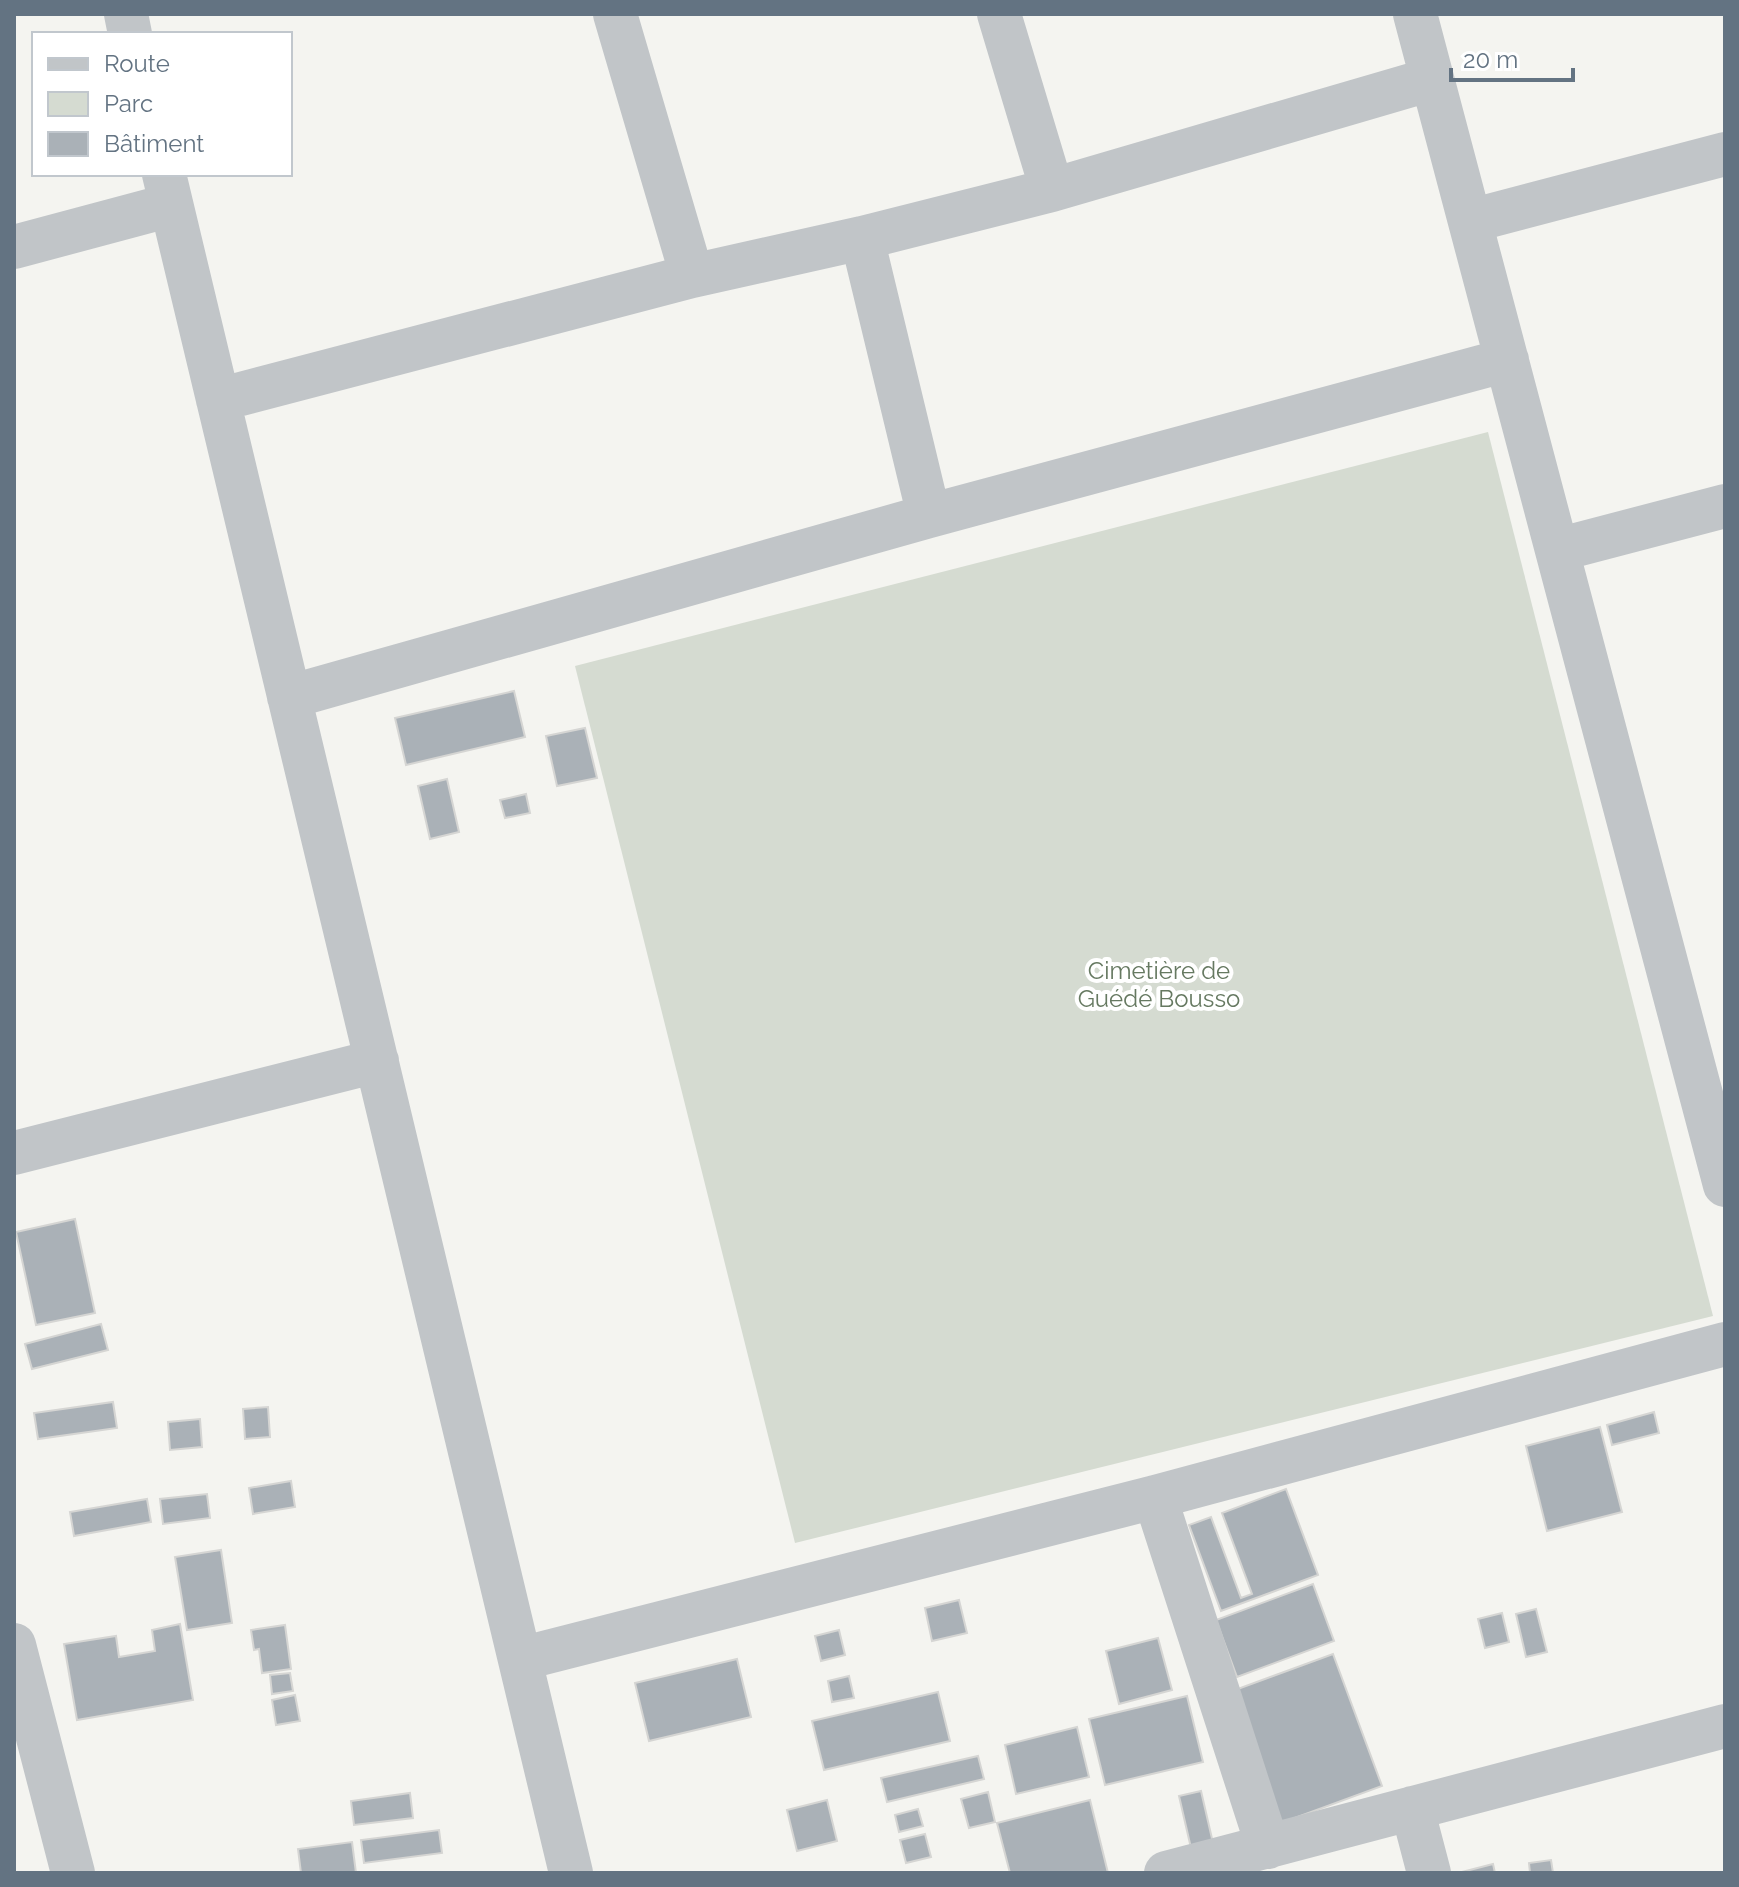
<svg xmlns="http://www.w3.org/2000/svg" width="1739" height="1887" font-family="Raleway,sans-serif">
<rect width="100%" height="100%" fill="#f4f4f0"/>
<path fill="#d5dbd1" d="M1488,432L1713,1316L795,1543L575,666Z"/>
<path fill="#aab1b7" stroke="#d5d5d3" stroke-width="2" d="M514,691L525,737L406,765L395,718Z
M585,728L597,778L557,786L546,736Z
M447,779L459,832L430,839L418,786Z
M526,794L530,813L505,818L500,800Z
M75,1219L95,1313L36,1325L16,1232Z
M101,1324L108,1350L32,1369L25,1344Z
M113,1402L117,1428L38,1439L34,1413Z
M268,1407L270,1437L245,1439L243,1409Z
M1654,1412L1659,1433L1612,1445L1607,1425Z
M200,1419L202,1447L170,1450L168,1422Z
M1600,1427L1622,1512L1547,1531L1526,1446Z
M291,1481L295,1507L253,1514L249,1488Z
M1286,1489L1318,1575L1221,1611L1189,1525L1211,1517L1241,1598L1252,1594L1222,1513Z
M207,1494L210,1518L163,1524L160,1499Z
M147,1499L151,1522L74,1536L70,1512Z
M221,1550L232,1623L187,1630L175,1557Z
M1313,1584L1334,1641L1237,1677L1216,1620Z
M959,1600L967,1633L932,1641L925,1608Z
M1536,1609L1547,1652L1526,1657L1516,1614Z
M1502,1613L1509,1642L1485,1648L1478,1619Z
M180,1624L193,1700L77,1720L64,1644L116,1636L119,1657L155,1651L152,1630Z
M285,1625L291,1669L262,1673L259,1649L254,1650L251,1630Z
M839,1630L845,1655L821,1661L815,1636Z
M1158,1638L1172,1690L1119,1704L1106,1651Z
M1333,1654L1382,1786L1273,1826L1224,1694Z
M737,1659L751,1717L649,1741L635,1683Z
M290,1673L293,1691L272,1694L270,1675Z
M849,1676L854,1698L832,1702L828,1681Z
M938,1692L950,1741L824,1770L812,1721Z
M295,1695L300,1721L276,1725L272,1700Z
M1187,1696L1203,1762L1105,1785L1089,1719Z
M1077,1727L1089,1777L1016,1794L1005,1745Z
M978,1756L984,1779L887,1802L881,1778Z
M1201,1791L1213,1843L1191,1848L1179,1796Z
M988,1792L995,1822L969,1828L961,1799Z
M410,1793L413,1818L354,1825L351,1801Z
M827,1800L837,1841L797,1851L787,1810Z
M1090,1800L1108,1873H1010L997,1823Z
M918,1809L923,1826L899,1832L895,1815Z
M439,1830L442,1853L364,1863L361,1840Z
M925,1834L931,1857L906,1863L900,1840Z
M352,1842L356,1873H301L298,1849Z
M1551,1860L1553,1873H1530L1529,1863Z
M1493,1864L1495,1873H1458Z"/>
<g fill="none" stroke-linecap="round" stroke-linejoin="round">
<path stroke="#c1c5c8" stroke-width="44" d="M126,14L130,34
M615,14L692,276
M999,14L1052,190
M1415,14L1725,1185
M164,174L571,1873
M1470,221L1725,154
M862,238L929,516
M14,247L171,205
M218,400L692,276L862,238L1052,190L1432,79
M1557,550L1725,506
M289,697L929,516L1507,360
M14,1153L377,1061
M1155,1497L1268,1847
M14,1645L73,1873
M520,1659L1155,1497L1725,1344
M1412,1808L1429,1873
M1166,1873L1725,1726"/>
</g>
<g text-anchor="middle" stroke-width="8" stroke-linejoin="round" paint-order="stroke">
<g font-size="24" fill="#667961" stroke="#fff">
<text x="1159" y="979">Cimetière de<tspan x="1159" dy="28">Guédé Bousso</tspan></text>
</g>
</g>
<rect width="1739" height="1887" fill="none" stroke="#637382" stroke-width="32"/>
<rect x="32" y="32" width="260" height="144" fill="#ffffff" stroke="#c1c7cd" stroke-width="2"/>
<rect x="48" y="58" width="40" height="12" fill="#c1c5c8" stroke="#c1c7cd" stroke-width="2"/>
<text x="104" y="72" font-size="24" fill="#637382">Route</text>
<rect x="48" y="92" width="40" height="24" fill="#d5dbd1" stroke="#c1c7cd" stroke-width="2"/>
<text x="104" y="112" font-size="24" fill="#637382">Parc</text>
<rect x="48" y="132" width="40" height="24" fill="#aab1b7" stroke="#c1c7cd" stroke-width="2"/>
<text x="104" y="152" font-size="24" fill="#637382">Bâtiment</text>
<path d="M1451 68v12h122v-12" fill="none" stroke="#637382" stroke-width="4"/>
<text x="1463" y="68" font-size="24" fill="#637382" stroke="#ffffff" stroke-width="6" paint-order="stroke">20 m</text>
</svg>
